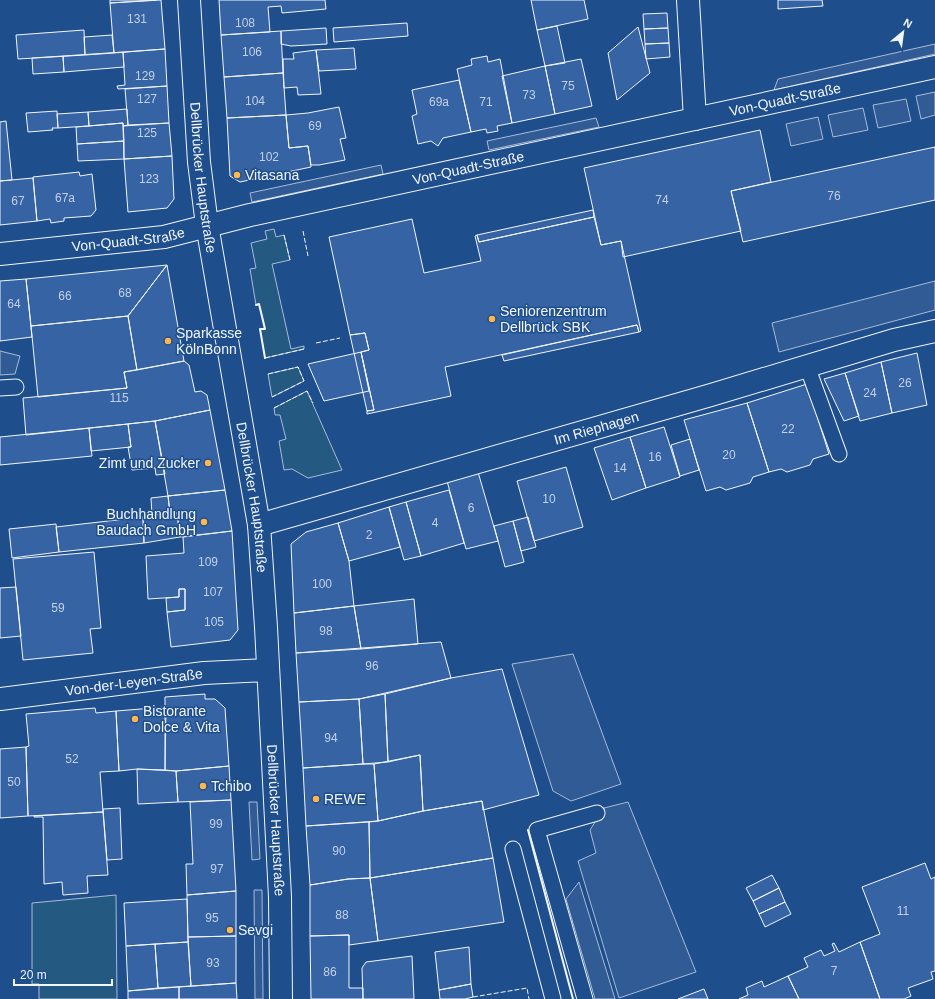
<svg xmlns="http://www.w3.org/2000/svg" width="935" height="999" font-family="Arial,sans-serif">
<rect width="100%" height="100%" fill="#1f4e8c"/>
<path fill="#245a82" stroke="#a8bbd7" d="M274,229L276,237L284,235L290,260L272,264L291,349L304,346V349L265,358L260,329L265,328L259,304L256,305L250,269L256,268L251,243L267,239L265,231Z
M298,367L304,381L272,397L268,374Z
M307,391L342,470L308,478L292,469L284,470L279,441L286,439L280,415H275L274,408Z
M116,895L117,999H39V984H32V903Z"/>
<path fill="#305b95" stroke="#a8bbd7" d="M935,44V54L774,90L778,79Z
M935,92V115L921,119L916,96Z
M906,99L911,121L878,128L873,105Z
M863,108L868,130L833,137L828,115Z
M818,117L823,139L791,146L786,124Z
M596,118L599,127L489,150L487,141Z
M381,165L383,174L252,202L250,193Z
M935,281V310L779,352L772,323Z
M0,351L20,356L15,374L0,375Z
M573,654L621,784L571,801L553,791L512,664Z
M249,802H257L260,859L252,860Z
M628,802L696,972L619,998L578,861L596,853L590,830L604,808Z
M579,882L609,979L615,999H595L566,899Z
M254,890H262L263,999H255Z"/>
<path fill="#3563a3" stroke="#f2f6ff" d="M110,0H156L110,3Z
M161,0L165,49L114,53L110,3Z
M219,0H325L326,9L282,13L281,6L268,7L270,32L221,35Z
M531,0H584L588,19L537,30Z
M778,0H822L823,6L778,9Z
M667,13L668,28L644,29L643,14Z
M407,23L408,36L334,42L333,28Z
M557,26L565,63L545,66L537,30Z
M638,27L650,73L617,100L608,53Z
M326,28L327,44L291,46L281,44V31Z
M668,28L669,43L645,44L644,29Z
M84,30L85,55L18,59L16,35Z
M281,31L283,73L224,77L221,35Z
M112,35L114,53L85,55L84,37Z
M669,43L670,57L646,59L645,44Z
M354,48L356,69L319,71L316,50Z
M165,49L167,86L118,89L117,86L125,85L123,52Z
M316,50L321,94L298,95L297,87L284,88L283,59H294L293,53Z
M123,52L124,67L64,72L63,56Z
M63,56L64,72L33,74L32,58Z
M487,56L488,62L500,59L512,123L497,126L498,131L487,133L486,129L471,132L457,69L472,65L471,59Z
M581,59L592,106L555,114L545,66Z
M545,66L555,114L512,123L502,76Z
M283,73L286,115L227,118L224,77Z
M459,80L471,132L443,138L438,146L431,141L418,144L412,116L417,114L412,90Z
M167,86L169,123L128,125L125,89Z
M339,107L346,138L340,139L345,160L319,165H311L308,146L289,148L286,115L308,113Z
M127,109L128,125L123,126V123L89,126L88,112Z
M57,111L58,128H52L53,130L28,132L26,113Z
M88,112L89,126L58,128L57,114Z
M286,115L289,148L308,146L311,167L240,182L230,176L227,118Z
M6,121L12,180L0,181V122Z
M123,123L124,141L77,144L76,127Z
M169,123L172,156L124,159L123,126Z
M760,130L771,182L731,191L741,231L623,257L621,241L601,245L584,168Z
M124,141V159L78,161L77,144Z
M935,147V200L743,242L731,191Z
M172,156L174,199L167,208L128,212L124,159Z
M79,172L80,176L92,174L96,210L91,216L64,218V221L51,223L50,219L37,221L33,177Z
M33,178L37,221L0,225V181Z
M593,210L594,217L479,242L477,235Z
M594,217L601,245L621,241L641,331L639,332L637,325L445,367L451,396L367,414V411L374,410L361,352L369,350L365,333L350,335L329,237L412,219L424,273L481,261L475,236L477,235L479,242Z
M167,265L128,316L31,326L26,279Z
M167,265L184,361L137,370L128,316Z
M26,279L32,337L0,341V281Z
M128,316L137,370L124,372L127,388L38,397L31,326Z
M637,325L639,332L504,361L502,355Z
M365,333L369,350L361,352L374,410L367,411L350,335Z
M361,352L369,391L324,401L308,364Z
M917,353L927,405L892,413L881,362Z
M184,361L189,365L195,392L201,391L207,395L210,410L155,421L26,435L23,398L127,388L124,372Z
M881,362L892,413L860,421L845,373Z
M845,373L859,416L844,421L824,379Z
M807,384L829,454L813,459L810,465L787,472L781,469L769,472L747,403Z
M747,403L769,472L753,477L750,483L726,490L720,487L706,491L684,420Z
M210,410L225,490L168,496L155,421Z
M155,421L165,474L156,475L155,468L132,470L128,447H131L128,424Z
M128,424L131,447L91,451L89,428Z
M664,427L680,477L646,488L630,437Z
M89,428L92,456L0,465V437Z
M630,437L646,488L612,500L594,448Z
M690,439L699,470L680,476L671,445Z
M566,467L583,527L534,541L517,481Z
M478,472L498,541L466,549L447,481Z
M225,490L232,531L180,537L177,513H170L168,496Z
M449,490L464,543L421,556L406,502Z
M168,496L170,513L152,515L151,498Z
M406,502L421,556L404,560L389,507Z
M389,507L400,547L349,561L338,523Z
M170,513H177L180,537L144,543L143,517Z
M143,517L144,543L59,552L56,527Z
M528,517L536,547L521,551L513,521Z
M513,521L524,562L505,567L494,526Z
M338,523L349,561L354,606L294,613L291,544L306,532Z
M56,524L59,552L12,558L9,529Z
M232,531L238,630L230,640L171,647L167,612L185,610V589H179V597L148,599L146,556L184,553L183,537Z
M94,552L101,628L90,629L93,653L23,660L13,559Z
M16,587L21,636L0,638V588Z
M179,589H185V610L167,612L166,598L179,597Z
M414,599L418,644L361,649L354,606Z
M354,606L361,649L296,653L294,613Z
M441,642L451,678L359,699L299,702L296,653Z
M502,669L539,795L483,810L482,801L423,811L420,755L388,762L385,694L451,678Z
M205,694V699H215L225,708L229,766L176,771L165,770V697Z
M385,694L388,762L363,764L359,699Z
M359,699L363,764L303,768L299,702Z
M166,707L165,770L137,769L119,771L116,711Z
M95,708L96,713L116,711L119,771L100,772L103,812L28,816L26,747L29,746L26,714Z
M26,747L28,816L0,818V749Z
M420,755L423,811L378,821L374,764Z
M363,764H374L378,821L306,826L303,768Z
M229,766L231,800L178,802L176,771Z
M137,769L176,771L178,802L138,804Z
M231,800L236,891L187,895L186,864H193L190,802Z
M482,801L493,858L370,878L369,822L378,821L423,811Z
M120,808L122,859L107,860L103,809Z
M103,812L108,875L87,876L88,893L63,895L62,882L44,884L43,817H34V816Z
M369,822L370,878L348,879L310,885L306,826Z
M493,858L504,922L378,941L370,878Z
M925,863L931,879L935,877V971L931,972L933,979L908,988L911,996L904,999H880L860,942L880,934L862,887Z
M772,875L779,888L753,901L746,888Z
M370,878L378,941L349,945V935L310,936V885L348,879Z
M779,888L785,902L759,914L753,901Z
M236,891V936L188,937L187,895Z
M187,899L188,942L126,946L124,903Z
M785,902L791,914L765,927L759,914Z
M349,935V988H363V999H311L310,936Z
M236,936V983L191,986L188,937Z
M188,942L191,986L158,988L155,944Z
M860,942L880,999H799L788,976L808,967L804,958L821,950L824,956L835,951L832,944L834,943L839,952Z
M155,944L158,988L128,991L126,946Z
M469,947L471,984L439,990L435,952Z
M412,956L414,999H363L362,968L366,962Z
M788,976L799,999H739L748,995L746,988L762,981L764,987Z
M236,983L237,999H179V987Z
M471,984L473,997L465,999H440L439,990Z
M179,987V999H128V991Z
M704,989L708,999H678Z"/>
<g fill="none" stroke-linecap="round" stroke-linejoin="round">
<g stroke="#f2f6ff" stroke-width="17">
<path id="lane" d="M807,366L839,454
M0,388L16,387
M513,849L553,999
M585,999L537,830L597,813"/>
</g>
<g stroke="#f2f6ff" stroke-width="24">
<g id="street">
<path d="M688,0L695,119"/>
<path id="s1" d="M0,254L164,237L250,215L935,67"/>
<path id="s2" d="M259,525L711,395L894,340L935,331"/>
<path id="s3" d="M0,699L204,673L268,670"/>
</g>
</g>
<g stroke="#f2f6ff" stroke-width="24">
<g id="secondary">
<path id="s4" d="M189,0L199,162L207,225L259,525L266,627L280,897L281,999"/>
</g>
</g>
<use href="#lane" stroke="#1f4e8c" stroke-width="15"/>
<use href="#street" stroke="#1f4e8c" stroke-width="22"/>
<use href="#secondary" stroke="#1f4e8c" stroke-width="22"/>
<path stroke="#f2f6ff" stroke-width="1" stroke-dasharray="5 2" stroke-linecap="butt" d="M303,231L308,256
M284,235L290,260
M316,343L340,338
M265,358L304,349
M268,374L298,367L304,381L272,397
M274,408L307,391L313,403
M473,997L527,988L529,999"/>
<path stroke="#f2f6ff" stroke-width="2" d="M256,305L259,304L265,329H260L265,358
M528,830L573,999"/>
</g>
<g fill="#ffb74d" stroke="#1f4e8c" stroke-width="1.5">
<circle cx="237" cy="175" r="4"/>
<circle cx="492" cy="319" r="4"/>
<circle cx="168" cy="341" r="4"/>
<circle cx="208" cy="463" r="4"/>
<circle cx="204" cy="522" r="4"/>
<circle cx="135" cy="719" r="4"/>
<circle cx="203" cy="786" r="4"/>
<circle cx="316" cy="799" r="4"/>
<circle cx="230" cy="930" r="4"/>
</g>
<g text-anchor="middle" stroke-width="3" stroke-linejoin="round" paint-order="stroke">
<g font-size="12" fill="#c3d1e8">
<text x="137" y="23">131</text>
<text x="245" y="27">108</text>
<text x="252" y="56">106</text>
<text x="145" y="80">129</text>
<text x="568" y="90">75</text>
<text x="529" y="99">73</text>
<text x="147" y="103">127</text>
<text x="255" y="105">104</text>
<text x="439" y="106">69a</text>
<text x="486" y="106">71</text>
<text x="315" y="130">69</text>
<text x="147" y="137">125</text>
<text x="269" y="161">102</text>
<text x="149" y="183">123</text>
<text x="834" y="200">76</text>
<text x="65" y="202">67a</text>
<text x="662" y="204">74</text>
<text x="18" y="205">67</text>
<text x="125" y="297">68</text>
<text x="65" y="300">66</text>
<text x="14" y="308">64</text>
<text x="905" y="387">26</text>
<text x="870" y="397">24</text>
<text x="119" y="402">115</text>
<text x="788" y="433">22</text>
<text x="729" y="459">20</text>
<text x="655" y="461">16</text>
<text x="620" y="472">14</text>
<text x="549" y="503">10</text>
<text x="471" y="512">6</text>
<text x="435" y="527">4</text>
<text x="369" y="539">2</text>
<text x="208" y="566">109</text>
<text x="322" y="588">100</text>
<text x="213" y="596">107</text>
<text x="58" y="612">59</text>
<text x="214" y="626">105</text>
<text x="326" y="635">98</text>
<text x="372" y="670">96</text>
<text x="331" y="742">94</text>
<text x="72" y="763">52</text>
<text x="14" y="786">50</text>
<text x="216" y="828">99</text>
<text x="339" y="855">90</text>
<text x="217" y="873">97</text>
<text x="903" y="915">11</text>
<text x="342" y="919">88</text>
<text x="212" y="922">95</text>
<text x="213" y="967">93</text>
<text x="834" y="975">7</text>
<text x="330" y="976">86</text>
</g>
<g font-size="14" fill="#f2f6ff" stroke="#1f4e8c">
<text dy="5" stroke="none"><textPath href="#s1" startOffset="801">Von-Quadt-Straße</textPath></text>
<text dy="5" stroke="none"><textPath href="#s1" startOffset="477">Von-Quadt-Straße</textPath></text>
<text dy="5" stroke="none"><textPath href="#s4" startOffset="178">Dellbrücker Hauptstraße</textPath></text>
<text dy="5" stroke="none"><textPath href="#s1" startOffset="129">Von-Quadt-Straße</textPath></text>
<text dy="5" stroke="none"><textPath href="#s2" startOffset="351">Im Riephagen</textPath></text>
<text dy="5" stroke="none"><textPath href="#s4" startOffset="502">Dellbrücker Hauptstraße</textPath></text>
<text dy="5" stroke="none"><textPath href="#s3" startOffset="135">Von-der-Leyen-Straße</textPath></text>
<text dy="5" stroke="none"><textPath href="#s4" startOffset="826">Dellbrücker Hauptstraße</textPath></text>
</g>
<g font-size="14" fill="#f2f6ff" stroke="#1f4e8c" text-anchor="start">
<text x="245" y="180">Vitasana</text>
<text x="500" y="316">Seniorenzentrum<tspan x="500" dy="16">Dellbrück SBK</tspan></text>
<text x="176" y="338">Sparkasse<tspan x="176" dy="16">KölnBonn</tspan></text>
<text x="200" y="468" text-anchor="end">Zimt und Zucker</text>
<text x="196" y="519" text-anchor="end">Buchhandlung<tspan x="196" dy="16">Baudach GmbH</tspan></text>
<text x="143" y="716">Bistorante<tspan x="143" dy="16">Dolce &amp; Vita</tspan></text>
<text x="211" y="791">Tchibo</text>
<text x="324" y="804">REWE</text>
<text x="238" y="935">Sevgi</text>
</g>
</g>
<g transform="translate(903 32) rotate(29)" stroke="#1f4e8c" stroke-width="3" paint-order="stroke">
<path d="M0-3L7 15L0 10L-7 15Z" fill="#f2f6ff"/>
<text y="-6" font-size="11" font-weight="bold" text-anchor="middle" fill="#f2f6ff">N</text>
</g>
<path d="M14 979v6h98v-6" fill="none" stroke="#f2f6ff" stroke-width="2"/>
<text x="20" y="979" font-size="12" fill="#f2f6ff" stroke="#1f4e8c" stroke-width="3" paint-order="stroke">20 m</text>
</svg>
